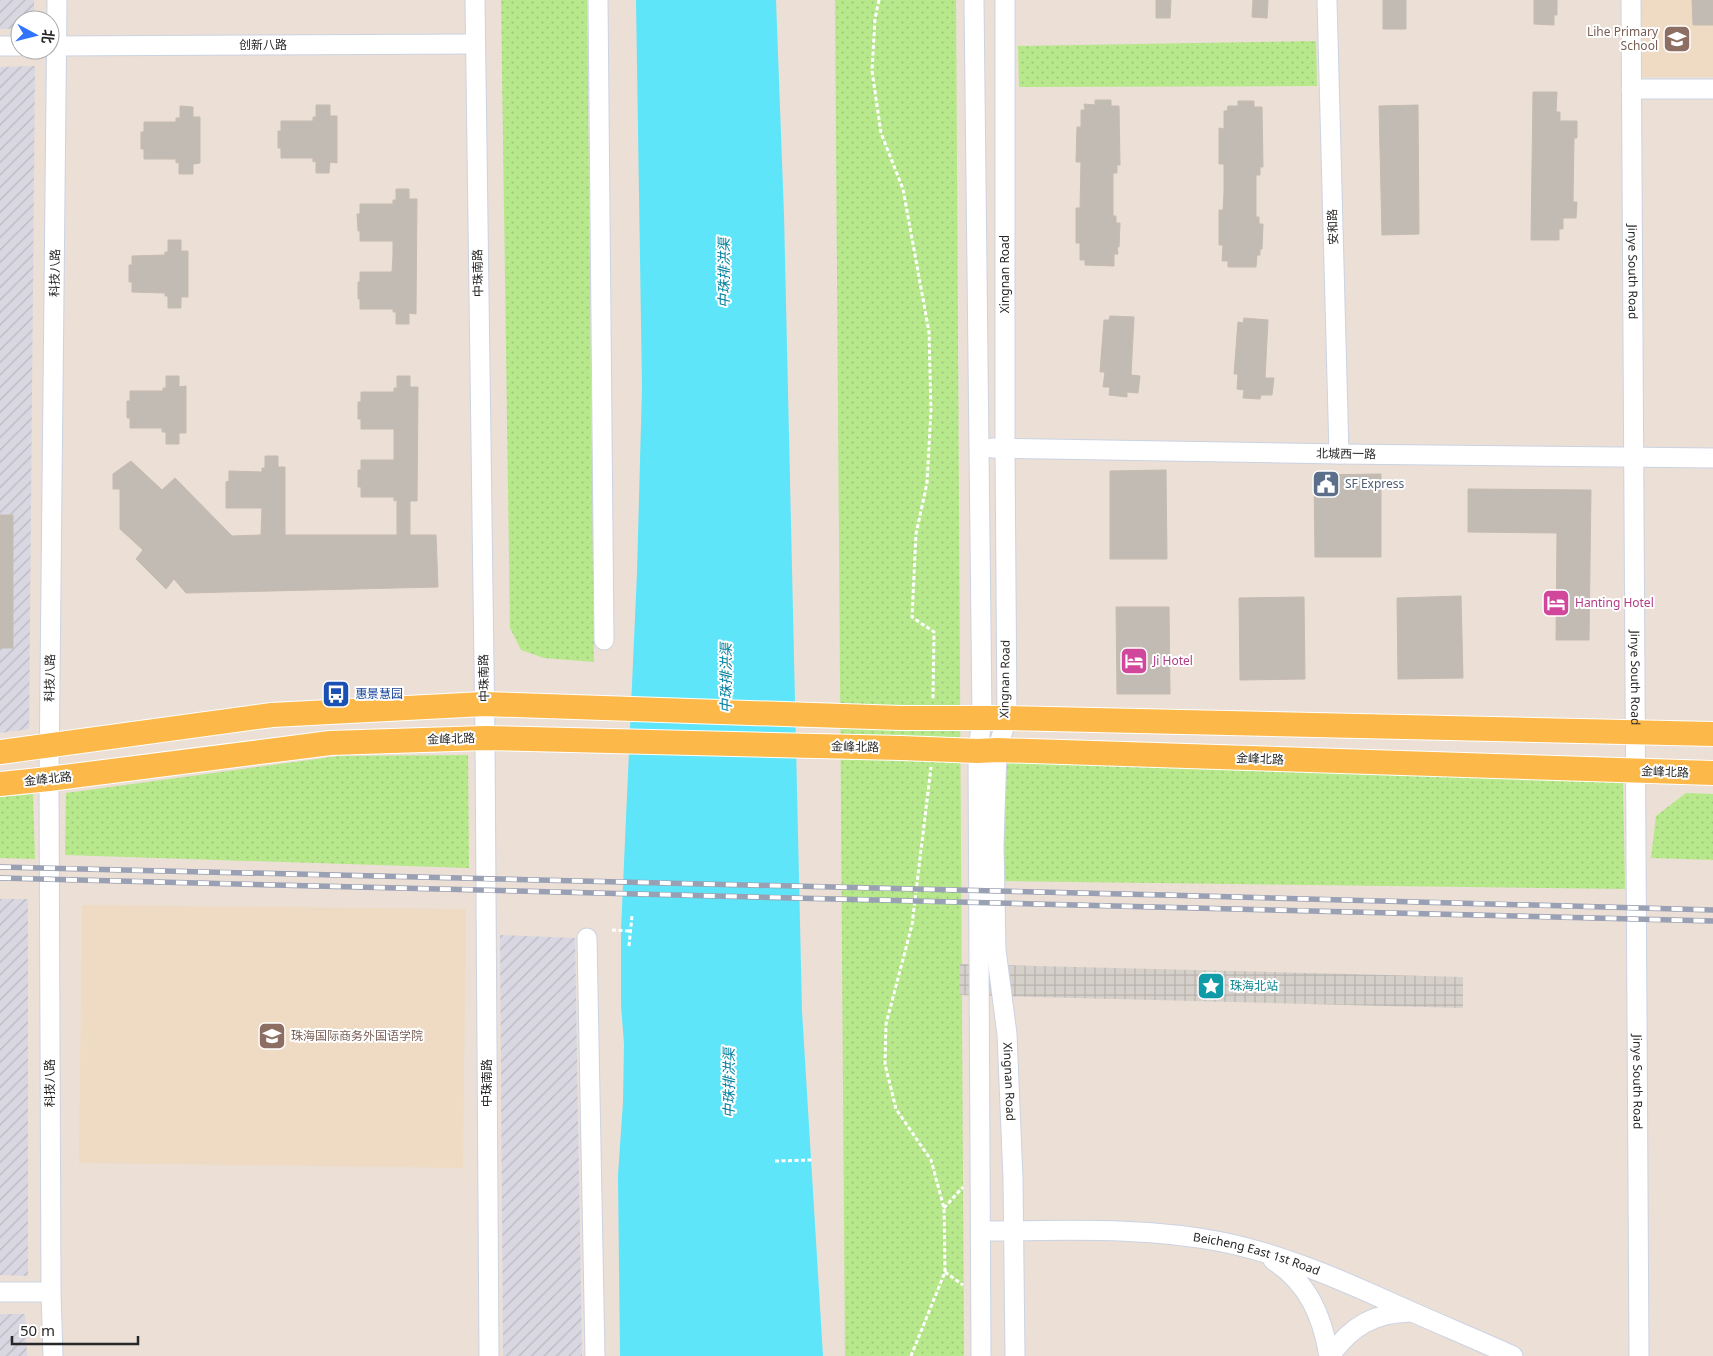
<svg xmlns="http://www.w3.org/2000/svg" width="1713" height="1356" font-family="'Noto Sans','Noto Sans SC',sans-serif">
<defs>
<pattern id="industrial-furrows" width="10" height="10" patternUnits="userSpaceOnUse" patternTransform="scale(1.25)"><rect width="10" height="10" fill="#d9d8e2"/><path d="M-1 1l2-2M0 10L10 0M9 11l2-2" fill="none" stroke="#bab9c2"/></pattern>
<pattern id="grass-dots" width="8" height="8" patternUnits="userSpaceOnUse" patternTransform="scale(1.25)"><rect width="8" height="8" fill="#b8e88c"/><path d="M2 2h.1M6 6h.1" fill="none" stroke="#9ec779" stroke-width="1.8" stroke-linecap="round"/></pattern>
<pattern id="plaza-grid" width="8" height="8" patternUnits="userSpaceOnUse" patternTransform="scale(1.25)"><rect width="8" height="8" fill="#d6d0ca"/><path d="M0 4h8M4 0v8" fill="none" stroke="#b8b3ae"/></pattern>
</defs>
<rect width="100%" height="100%" fill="#ebdfd6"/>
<path fill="url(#industrial-furrows)" d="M0,0H34V20H20V29H0Z
M35,66L29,729L0,733V67Z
M0,899H28V1276L0,1275Z
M500,935L575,938L582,1356H503Z
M0,1314H25L27,1356H0Z"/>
<path fill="#efdbc3" d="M1641,0H1713V77H1641Z
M82,905L466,909L463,1168L79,1163Z"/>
<path fill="url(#grass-dots)" d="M501,0H587L594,662L544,658L521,650L510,628Z
M835,0H956L964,1356H845Z
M1316,41L1317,86L1019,87L1018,46Z
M468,755L469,868L65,855L66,793L339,756Z
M1006,761L1623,782L1625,889L1003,881Z
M1686,793L1713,794V860L1651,858L1656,816Z
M33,794L35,859L0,858V797Z"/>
<path fill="url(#plaza-grid)" d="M960,964L1463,977V1008L959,995Z"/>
<path fill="#5ee5f9" d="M636,0H776L784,215L802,1011L823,1356H620L618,1175L623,1102L624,1044L621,1005V930L637,573L642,387Z"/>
<path fill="#c2bbb3" stroke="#c6bbb0" d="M1156,0H1171L1170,18H1156Z
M1253,0H1268L1267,18L1252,17Z
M1383,0H1406V29H1383Z
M1534,0H1557V15H1554V25L1534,24Z
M1692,0H1713V25H1693Z
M1533,92H1557L1556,112H1560V121H1577V138H1574L1573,202H1577L1576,218H1563V229H1559V240H1531Z
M1095,100H1111V106H1119L1120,165H1117V173H1113V216H1116V223H1120L1119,247H1117L1118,254H1114V266L1085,265V260H1080V243H1076V208H1080L1081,162H1076L1077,127H1081V110H1085L1084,104L1095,105Z
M1238,101H1254V107H1262L1263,167H1260V175H1256V217H1259V224H1263L1262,249H1260V255H1257L1256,267H1228V261H1222L1223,245H1219V210H1223L1224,193V164H1219V128L1224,129V111H1227L1228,106H1238Z
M316,105H330V116H337V163L330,162L329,173H316V161L313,162V158H281V148H278V131H281V121H313V117H316Z
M1418,105L1419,234L1382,235L1379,106Z
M180,106L193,107V117H200V163L193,164V174H179V162L176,163V159H144V149H141V132H144V122H176V118H180Z
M396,189H409V199H417L416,314L409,313V324H396V312H393V309H360V299H358V282H360V272H392L393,255V241H360V231H358L357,214H360V204H393V200H396Z
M168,240H181V251H188V297H181V308H168V296H165V293L132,292V282H129V265H132V256L165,255V252H168Z
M1110,316L1134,317L1131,375L1140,376L1138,393L1127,392V397L1109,395L1110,387H1103L1105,372H1100L1104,320H1109Z
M1244,318L1268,320L1265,378H1274L1272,395H1261L1260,399L1243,398L1244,390L1237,389L1238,374H1234L1238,322L1243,323Z
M166,376H179V387L186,386V433H179V444H166V432H162V428H130V418H127V401H130V391H163V388H166Z
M397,376H410V387H418L417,501H410V535H436L438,587L186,593L174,579L166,589L136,559L143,550L120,529V489H113V474L131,461L162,490L175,478L232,536L261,535L262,508H226V482L229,481V471L262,472V468H265V456H278V467H285V535H397V500L394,501V497H361V487H358V470H361V460H394V429H361V419H358V402H361V392H394V388H397Z
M1166,470L1167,559H1110V471Z
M1381,474V557H1315L1314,475Z
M1468,489L1591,490L1589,640H1556L1557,533L1468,532Z
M0,515H13V648H0Z
M1461,596L1463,678L1398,679L1397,598Z
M1304,597L1305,679L1240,680L1239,598Z
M1116,607H1169L1170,694H1117Z"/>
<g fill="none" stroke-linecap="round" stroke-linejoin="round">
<g stroke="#cbd3e2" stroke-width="21">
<g id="minor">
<path d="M475,0L485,738L489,1356"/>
<path d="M598,0L604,640"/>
<path d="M974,0L982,718L978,751L981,1356"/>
<path id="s1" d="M1005,0V449L1007,718L997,750L994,845L996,950L1007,1034L1013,1179L1015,1356"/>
<path d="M1327,0L1339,454"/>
<path id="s2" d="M1631,0L1639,1356"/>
<path d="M0,46H20"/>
<path d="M50,46L475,44"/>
<path d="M1631,89H1713"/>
<path d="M992,448L1339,454L1713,458"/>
<path d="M587,938L595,1356"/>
<path id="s3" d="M981,1231C1061,1231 1142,1226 1222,1242C1281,1254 1337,1278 1392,1303C1432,1321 1473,1338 1513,1356"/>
<path d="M1273,1260C1308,1283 1322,1315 1329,1356"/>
<path d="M0,1292H51"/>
<path d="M53,1356L51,1292L49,779L57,0"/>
<path d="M1330,1356C1351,1326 1374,1313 1410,1312"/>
</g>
</g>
<g stroke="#fff" stroke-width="26">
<path id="major" d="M0,752L272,715L484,704L901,718H1007L1713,734
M0,784L49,779L330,743L485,738L901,748L978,751L997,750L1713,773"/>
</g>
<path stroke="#fff" stroke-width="3" stroke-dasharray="4 2.5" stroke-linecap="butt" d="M879,0L875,19L872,71L881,133L903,189L929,332L931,410L927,483L916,534L912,617L934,632L933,699
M612,930L630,931
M629,946L632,916
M775,1161L812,1160
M944,1208L963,1187
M945,1272L963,1285
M911,1356L945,1272L944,1208L931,1160L896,1109L885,1064L886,1024L912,925L931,767"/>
<use href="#minor" stroke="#fff" stroke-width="19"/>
<use href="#major" stroke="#fcb94a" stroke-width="24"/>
<g stroke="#99a0b3" stroke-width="5.5">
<path id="rail" d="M0,867L1164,895L1713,910
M0,878L1713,921"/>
</g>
<use href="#rail" stroke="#fff" stroke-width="4" stroke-dasharray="11" stroke-linecap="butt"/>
</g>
<defs>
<g id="school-square" transform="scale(1.4375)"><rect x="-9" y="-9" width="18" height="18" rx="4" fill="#8d6e63" stroke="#fff"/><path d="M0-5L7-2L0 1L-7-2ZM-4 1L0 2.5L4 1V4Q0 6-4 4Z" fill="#fff"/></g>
<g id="civic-square" transform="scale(1.4375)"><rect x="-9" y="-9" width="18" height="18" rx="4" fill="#5c6f8a" stroke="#fff"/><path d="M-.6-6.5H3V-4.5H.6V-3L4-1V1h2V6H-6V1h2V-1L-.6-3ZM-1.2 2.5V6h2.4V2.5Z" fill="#fff"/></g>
<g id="hotel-square" transform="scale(1.4375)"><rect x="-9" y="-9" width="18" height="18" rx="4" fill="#d1479c" stroke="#fff"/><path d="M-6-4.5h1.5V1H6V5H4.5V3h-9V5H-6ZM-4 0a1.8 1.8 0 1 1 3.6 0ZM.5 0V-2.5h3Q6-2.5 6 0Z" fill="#fff"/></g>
<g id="bus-square" transform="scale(1.4375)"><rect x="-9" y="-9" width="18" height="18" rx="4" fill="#1a4fb4" stroke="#fff"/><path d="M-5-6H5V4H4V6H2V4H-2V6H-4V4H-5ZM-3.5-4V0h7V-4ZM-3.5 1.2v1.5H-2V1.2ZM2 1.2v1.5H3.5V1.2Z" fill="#fff"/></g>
<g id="sight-square" transform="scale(1.4375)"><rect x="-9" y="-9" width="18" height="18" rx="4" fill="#0f9aa8" stroke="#fff"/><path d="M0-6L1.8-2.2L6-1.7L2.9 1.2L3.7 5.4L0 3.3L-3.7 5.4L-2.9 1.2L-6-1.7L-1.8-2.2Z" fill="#fff"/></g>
</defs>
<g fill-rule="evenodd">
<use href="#school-square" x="1677" y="39"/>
<use href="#civic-square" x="1326" y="484"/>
<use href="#hotel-square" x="1556" y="603"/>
<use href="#hotel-square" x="1134" y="661"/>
<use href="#bus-square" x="336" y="694"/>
<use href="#sight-square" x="1211" y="986"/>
<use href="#school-square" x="272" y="1036"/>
</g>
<g text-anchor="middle" stroke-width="4" stroke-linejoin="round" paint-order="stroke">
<g font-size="12" fill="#785e54" stroke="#fff" text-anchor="end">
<text x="1658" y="36">Lihe Primary<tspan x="1658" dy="14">School</tspan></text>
<text x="291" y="1040" text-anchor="start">珠海国际商务外国语学院</text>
</g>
<g font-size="12" fill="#272727" stroke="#fff">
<text x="263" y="49">创新八路</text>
<text transform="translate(1333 227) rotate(-92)" y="4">安和路</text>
<text transform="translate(55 273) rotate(-89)" y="4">科技八路</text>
<text transform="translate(478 273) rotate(-91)" y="4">中珠南路</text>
<text dy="4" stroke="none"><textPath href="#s2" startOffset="272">Jinye South Road</textPath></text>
<text transform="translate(1005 274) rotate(-90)" y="4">Xingnan Road</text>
<text transform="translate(1346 454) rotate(1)" y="4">北城西一路</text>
<text transform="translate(50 678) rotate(-89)" y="4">科技八路</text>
<text transform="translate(484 678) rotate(-91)" y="4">中珠南路</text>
<text dy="4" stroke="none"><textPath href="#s2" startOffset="678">Jinye South Road</textPath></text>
<text transform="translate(1005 679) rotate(-89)" y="4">Xingnan Road</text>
<text transform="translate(451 739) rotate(-2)" y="4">金峰北路</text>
<text transform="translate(855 747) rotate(1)" y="4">金峰北路</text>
<text transform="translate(1260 759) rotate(2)" y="4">金峰北路</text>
<text transform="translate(1665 772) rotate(2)" y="4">金峰北路</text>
<text transform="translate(48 779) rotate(-6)" y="4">金峰北路</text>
<text dy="4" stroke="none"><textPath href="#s1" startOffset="1084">Xingnan Road</textPath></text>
<text transform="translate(50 1083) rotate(-90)" y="4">科技八路</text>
<text transform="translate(487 1083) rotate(-90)" y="4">中珠南路</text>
<text dy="4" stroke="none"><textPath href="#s2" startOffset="1082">Jinye South Road</textPath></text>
<text dy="4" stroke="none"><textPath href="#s3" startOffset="278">Beicheng East 1st Road</textPath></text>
</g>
<g font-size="12" fill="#4e5e75" stroke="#fff" text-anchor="start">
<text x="1345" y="488">SF Express</text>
</g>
<g font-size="12" fill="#b23c85" stroke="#fff" text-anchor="start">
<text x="1575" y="607">Hanting Hotel</text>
<text x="1153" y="665">Ji Hotel</text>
</g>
<g font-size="12" fill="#164399" stroke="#fff" text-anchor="start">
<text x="355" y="698">惠景慧园</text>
</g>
<g font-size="12" fill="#0d838f" stroke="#fff" text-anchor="start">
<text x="1230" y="990">珠海北站</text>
</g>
<g font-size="14" font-style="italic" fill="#02809f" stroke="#fff">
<text transform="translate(724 273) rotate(-90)" y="5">中珠排洪渠</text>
<text transform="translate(726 678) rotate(-90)" y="5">中珠排洪渠</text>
<text transform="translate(729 1083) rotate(-90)" y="5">中珠排洪渠</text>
</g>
</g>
<g transform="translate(35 35) rotate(97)"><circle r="24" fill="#ffffff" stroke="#a9a9a9"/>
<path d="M0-4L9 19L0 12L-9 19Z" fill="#2f73ff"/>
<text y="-8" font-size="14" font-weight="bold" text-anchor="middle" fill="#272727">北</text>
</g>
<path d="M12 1336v8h126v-8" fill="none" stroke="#272727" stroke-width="2.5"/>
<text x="20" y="1336" font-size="15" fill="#272727" stroke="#ffffff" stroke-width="4" paint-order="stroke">50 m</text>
</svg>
